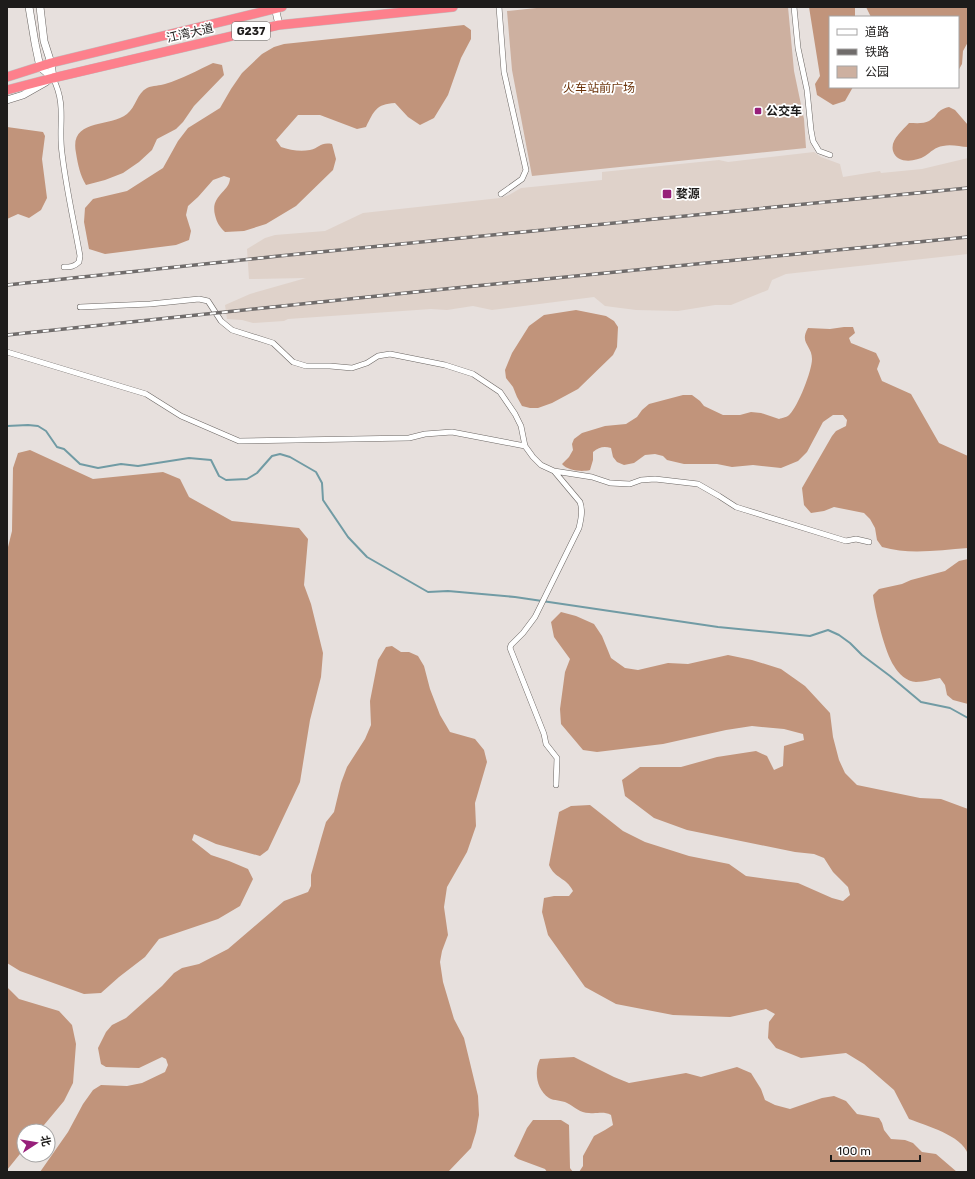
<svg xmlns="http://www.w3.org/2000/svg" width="975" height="1179" font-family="Rubik,'Noto Sans SC',sans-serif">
<rect width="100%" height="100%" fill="#e7e0dd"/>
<path fill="#dfd2ca" d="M814,152L821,157L840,164L843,177L880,171L881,173L922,169L968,158V254L786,274L772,280L768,290L731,305H715L678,311L636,310L605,306L594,297L492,310L473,306L447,310L431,309L288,319L284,321L253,323L242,320L227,319L225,305L250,294L306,278L249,279L247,249L265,238L275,235L325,231L363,213L500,198L509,195L521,188L602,180V172L719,160L728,162Z"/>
<path fill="#cdb0a0" d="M546,7H788L794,71L804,119L806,148L532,176L512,70L507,11Z"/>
<path fill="#c1947b" d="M809,7H855V17H830V87H853L845,101L833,105L817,95L815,84L820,76Z
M866,7H968V42L963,51L962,64L958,71V17H871Z
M464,25L471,30V39L461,58L448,95L434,118L420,125L408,117L395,103C376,104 374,111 366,127L357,129L320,115H298L276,140L281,147C290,150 300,152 310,150C320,148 320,142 332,144L336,159L333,170L296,206L266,224L244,231L225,232C219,226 217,223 215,215C210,195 230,192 230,178L224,176L213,180L198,197L188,206L186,215L191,231L189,240L176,245L105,254L89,249L84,222L85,208L93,199L127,191L163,168L178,141L188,128L220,108L231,89L242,73L262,54L274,47L284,44Z
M213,63L222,65L224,75L194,106L183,122L176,129L157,139L152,150L139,162L123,173L105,180L86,185C80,175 78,165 76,153C69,118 109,128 127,114C136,107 137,93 147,88C153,85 160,86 165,84C182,79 198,70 213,63Z
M949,107L955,110L968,125V147C960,147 952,144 943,146C935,147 931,152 925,156C915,162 897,164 893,151C890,140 902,131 909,123C915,123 924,124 929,121C938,116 936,110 949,107Z
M7,127L43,132L45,136L42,159L47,198L41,210L29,218L18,214L7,219Z
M576,310L606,316L614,321L618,327L617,347L613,355L578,389L552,403L538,408H530L522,406L517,397L513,387L506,378L505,370L512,353L529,326L544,315Z
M844,327H853L855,333L849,338L851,343L876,353L880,361L877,369L882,381L911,394L939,443L968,456V548C939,550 910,555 882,547L877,540L875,528L870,519L864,513L834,507L824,511L811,513L804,505L802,488L832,436L836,431L846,426L847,420L843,415H833L823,422L807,452L798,461L781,468L753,465L732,467L717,464H684L667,460L663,456L655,454L645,455L634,463L624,465L617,462L613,457L611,448C604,446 599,447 593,452V460L590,470C582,472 568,471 562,464L569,457L573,450L572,444L574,439L582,433L605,426L626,424L637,417L642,410L649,404L683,395H692L700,401L704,406L723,415H740L751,412L761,413L779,419C782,418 788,417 790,414C798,406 812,371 812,359C812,345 799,343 808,328L830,329Z
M30,450L93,479L163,472L180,479L189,497L232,521L299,528L308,539L304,585L311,604L323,653L321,677L310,720L300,782L268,850L260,856L216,844L194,834L192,840L211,855L229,861L248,869L253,879L240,906L218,919L159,939L145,957L119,977L101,993L84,994L20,971L7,963V551L12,531L13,468L18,453Z
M968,559V704L953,700L947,695L945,685L940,678C933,679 924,682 916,682C907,682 898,673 894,666C885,653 875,611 873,595L879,589L902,584L911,580L945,571L959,561Z
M561,612L576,616L594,624L602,636L611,658L625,668L638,670L668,663L688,664L728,655L752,660L781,669L805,686L830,713L833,737L839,760L845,773L857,785L920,798L941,799L968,809V1154C961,1135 927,1126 909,1119L894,1090L864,1064L846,1053L801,1058L776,1048L768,1038L769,1022L775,1014L766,1009L730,1017L673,1015L616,1004L585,987L548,935L542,912L544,898L554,896H569L573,891C566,877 555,879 549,865L559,812L571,806L590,805L623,831L645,842L689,856L729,864L746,876L798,883L832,898L843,901L850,895L848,887L833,872L824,858L814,854L795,852L687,830L654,818L625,796L622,780L640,767H681L717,757L756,751L767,756L774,770L783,766L784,746L804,740L803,734L784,729L752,726L726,730L663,744L597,752L583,750L561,724L560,709L565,672L570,659L554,637L551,622Z
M392,646L401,652H409L418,656L424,666L430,689L440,715L450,732L475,739L484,750L487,762L475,803L476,826L467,852L447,887L444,907L448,935L442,951L440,962L443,982L454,1019L464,1038L478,1096L479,1115L476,1132L471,1148L448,1172H40L68,1132L83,1104L93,1090L101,1085L127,1086L142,1083L165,1072L168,1065L166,1059L162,1057L139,1068L106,1067L101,1064L98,1048L106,1032L112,1025L126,1018L162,986L174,973L182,968L199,964L228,949L284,901L308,892L311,886V875L321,839L326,822L334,812L341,783L347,767L365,739L371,725L370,701L378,660L386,647Z
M7,987L19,999L59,1011L72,1025L76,1044L73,1083L64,1101L39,1131H24V1149L7,1170Z
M574,1057L614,1077L629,1083L686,1073L701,1077L737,1067L751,1073L761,1089L765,1100L775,1105L790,1109L822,1098L834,1096L846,1101L857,1114L879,1118L882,1123L884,1130L891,1139L905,1140L913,1143L922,1152L936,1154L957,1172H579L583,1166V1156L594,1136L605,1130L613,1125L611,1115C603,1111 598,1114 589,1113C580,1113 575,1107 567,1103C562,1100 554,1101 549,1098C536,1089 534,1071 540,1059Z
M533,1120H561L569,1125L570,1168L573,1172H547L545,1169L518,1159L514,1156L527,1128Z"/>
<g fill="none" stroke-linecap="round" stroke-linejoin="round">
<path stroke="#719ba4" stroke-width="2" d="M7,426L28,425L38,426L46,431L57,447L64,449L80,464L98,468L121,464L138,466L189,458L211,460L219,476L226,480L247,479L257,473L272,456L280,454L290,457L316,472L322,483L323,500L348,537L367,557L428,592L448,591L515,597L718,627L810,636L828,630L839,635L850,643L862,655L890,676L921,702L950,708L968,718"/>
<g stroke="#6b6663" stroke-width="6">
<path id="street" d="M499,7L504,72L526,170L522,179L501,194
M794,7L798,48L807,90L811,130L813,141L819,151L830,155
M53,78C67,106 58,125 62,153C66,188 74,222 80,256L79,262C74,267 70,267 64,267
M80,307L150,304L199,299L208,301L221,321L232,330L273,343L293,362L306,366H330L352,368L367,363L378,356L390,354L445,365L473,374L500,392L515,414L521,426L525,446L533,457L541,465L554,471L580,502C583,511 581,519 579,528L535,617L523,633L511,645L510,648L544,734L546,744L557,758L556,785
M7,352L146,394L181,416L239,441L409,438L425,434L452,432L525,446
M554,471L592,477L610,483L630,484L641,480L655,479L698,484L719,496L736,507L846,541L856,539L869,542"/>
</g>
<g stroke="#6b6663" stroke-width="8">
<path id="secondary" d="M29,7L35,43L40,67L53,78
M40,7L44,41L51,63L53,78
M275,7L279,25
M7,100L23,95L46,82"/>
</g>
<g stroke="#c0bfbf" stroke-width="10">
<path id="highway" d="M7,77L51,63L282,7
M7,90L53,78L279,25L453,7"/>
</g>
<use href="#street" stroke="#fff" stroke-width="5"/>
<use href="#secondary" stroke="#fff" stroke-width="7"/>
<use href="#highway" stroke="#fd808c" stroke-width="9"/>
<g stroke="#706c6b" stroke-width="3.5">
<path id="rail" d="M7,285L279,256L968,188
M7,335L425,291L968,237"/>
</g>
<use href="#rail" stroke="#fff" stroke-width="2" stroke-dasharray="6" stroke-linecap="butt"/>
</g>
<g fill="#971f7a" stroke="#fff" stroke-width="1.5">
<rect x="754" y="107" width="8" height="8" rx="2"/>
<rect x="662" y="189" width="10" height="10" rx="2"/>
</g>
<g text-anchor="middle" stroke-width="3.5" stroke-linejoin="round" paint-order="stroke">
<rect fill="#fff" stroke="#62605f" stroke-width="1" x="232" y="22" width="38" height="18" rx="3"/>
<g font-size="11" font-weight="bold" fill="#1e1c1b">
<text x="251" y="35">G237</text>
</g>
<g font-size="12" fill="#1e1c1b" stroke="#fff">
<text transform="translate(190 33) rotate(-13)" y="4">江湾大道</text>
</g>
<g font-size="12" fill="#6b330a" stroke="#fff">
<text x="599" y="92">火车站前广场</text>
</g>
<g font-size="12" font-weight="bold" fill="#1e1c1b" stroke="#fff" text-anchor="start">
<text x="766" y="115">公交车</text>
<text x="676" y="198">婺源</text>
</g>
</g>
<rect width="975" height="1179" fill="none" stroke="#1e1c1b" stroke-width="16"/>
<rect x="829" y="16" width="130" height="72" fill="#ffffff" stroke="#a5a4a4"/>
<rect x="837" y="29" width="20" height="6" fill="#ffffff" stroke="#a5a4a4"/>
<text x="865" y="36" font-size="12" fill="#1e1c1b">道路</text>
<rect x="837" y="49" width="20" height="6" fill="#706c6b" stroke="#a5a4a4"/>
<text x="865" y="56" font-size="12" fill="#1e1c1b">铁路</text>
<rect x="837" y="66" width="20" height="12" fill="#cdb0a0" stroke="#a5a4a4"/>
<text x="865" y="76" font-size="12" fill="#1e1c1b">公园</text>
<g transform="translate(36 1143) rotate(78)"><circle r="19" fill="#ffffff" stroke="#a5a4a4"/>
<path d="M0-3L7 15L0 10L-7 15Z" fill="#971f7a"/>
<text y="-6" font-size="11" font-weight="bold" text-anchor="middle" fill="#1e1c1b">北</text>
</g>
<path d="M831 1155v6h89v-6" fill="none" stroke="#1e1c1b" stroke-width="2"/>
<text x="837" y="1155" font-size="12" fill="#1e1c1b" stroke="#ffffff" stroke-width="3" paint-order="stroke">100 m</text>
</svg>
